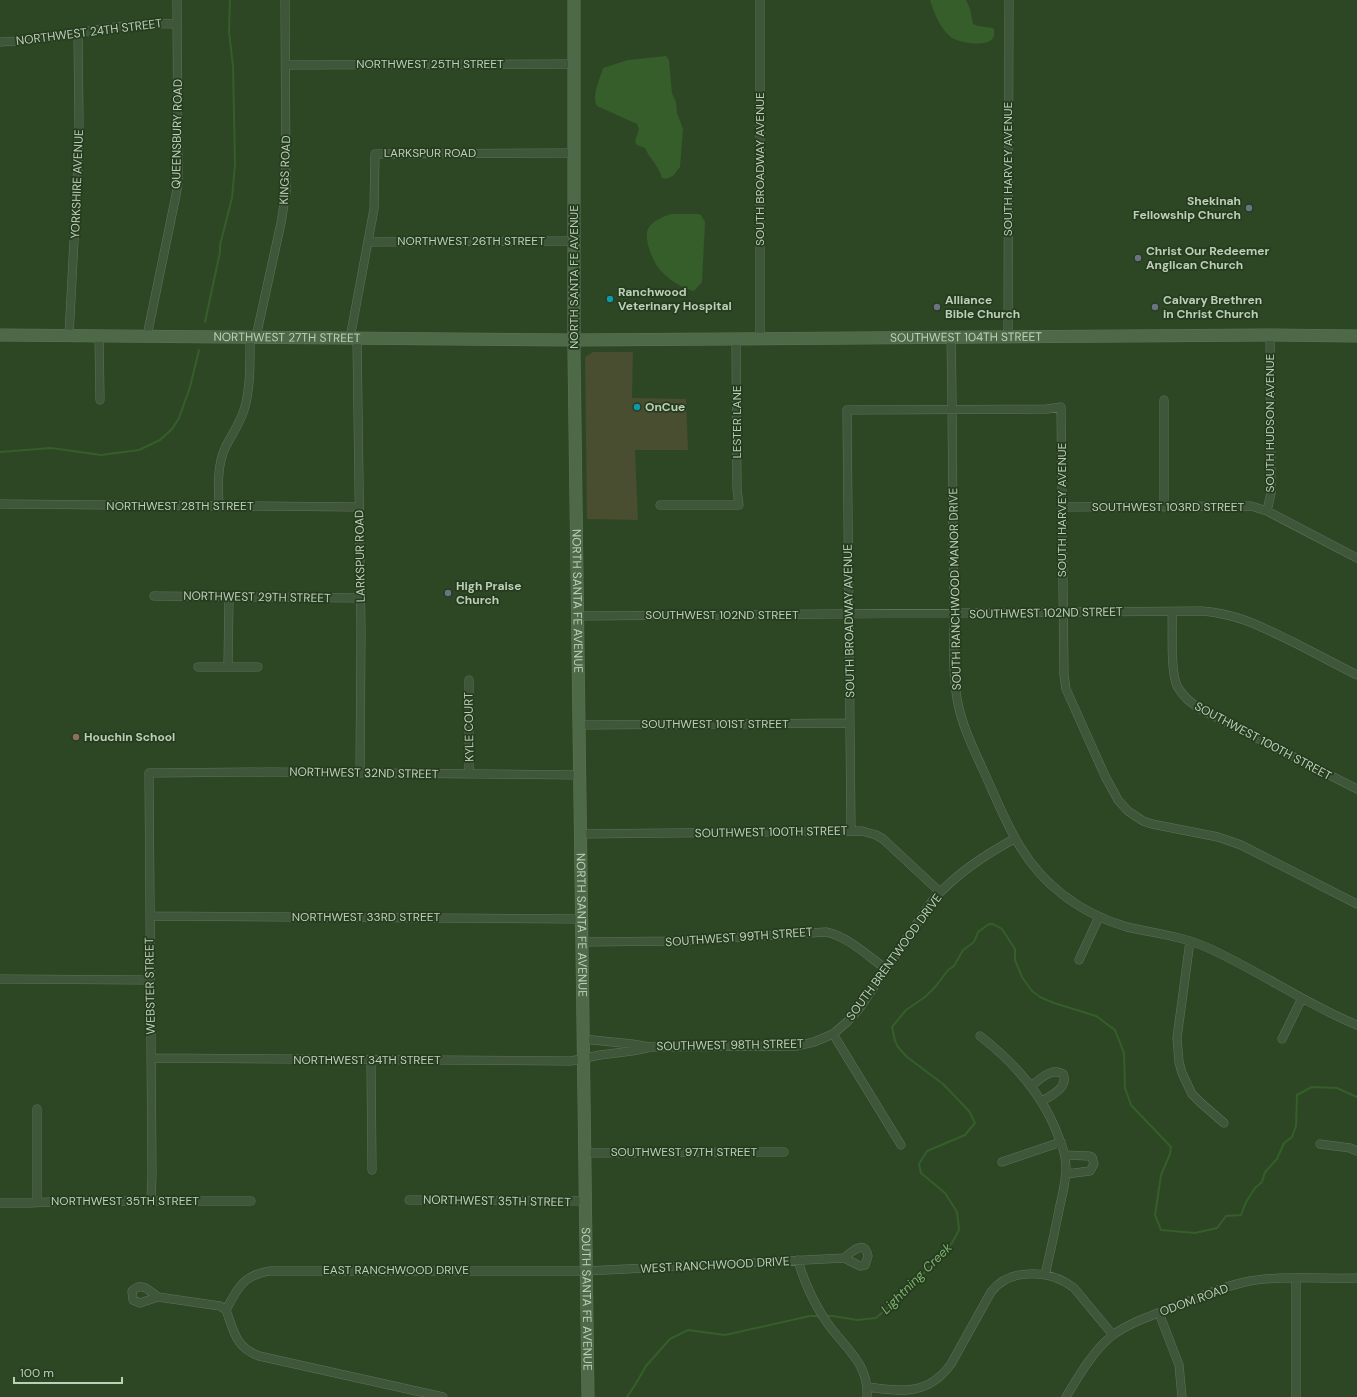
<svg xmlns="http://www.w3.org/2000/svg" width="1357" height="1397" font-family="'DM Sans',sans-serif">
<rect width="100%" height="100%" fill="#2d4725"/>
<path fill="#484e2f" d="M593,352H633L632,398L686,399L688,450H635L638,520L587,519L585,357Z"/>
<path fill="#355e2a" d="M930,0H966L970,9L973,24L978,26L993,28C1002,50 962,44 952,38C941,30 934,13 930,0Z
M666,56L669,60L672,93L676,102L677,113L683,129L680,167L673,176L666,179L662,178C659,166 650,159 645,148L637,145L635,141L639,129L637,124L597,106C591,96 600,79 603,68L628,60Z
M671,214H698L701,215L705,222L702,282L694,291C684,289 669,280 662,272C654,265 643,239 648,229C652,221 662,217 671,214Z"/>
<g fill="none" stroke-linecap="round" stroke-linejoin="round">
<path stroke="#355e2a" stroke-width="2" d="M205,322L220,252V245L232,198L235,164L233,66L229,32L230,0
M0,452L51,448L101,455L139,450L160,440L172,429L179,418L190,387L199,350
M826,1316H833L857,1320L876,1318L907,1291L952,1243L959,1230L957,1212L945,1193L921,1173L919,1164L927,1151L965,1135L975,1123L969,1111L943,1084L907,1057L898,1047L895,1041L892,1027L906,1010L925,997L936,986L948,970L954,966L963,950L974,942L978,932L989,924H993L1002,929L1015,949V960L1022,977L1032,991L1040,997L1054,1003L1096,1016L1115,1030L1124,1053L1125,1088L1131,1105L1171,1147L1170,1154L1161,1175L1155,1215L1161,1230L1195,1233L1217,1228L1226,1216L1241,1215L1246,1202L1255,1188L1262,1182L1265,1172L1277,1159L1284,1143L1292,1137L1296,1126L1297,1095L1312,1087L1337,1088L1357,1097
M627,1397L635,1385L646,1366L670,1339L688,1330L725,1335L810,1316H820"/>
<g stroke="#5e7359" stroke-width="9">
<path id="street" d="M760,0V339
M0,42C60,40 117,21 177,24
M286,65L575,64
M368,242L574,241
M69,336L78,164L79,126L78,33
M99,336L100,400
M147,336L176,195L178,183L177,0
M256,337L281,223L286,192L285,0
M951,337C953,424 952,511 954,598C955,633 951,669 958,704C963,728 974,750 984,772C1005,818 1020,862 1062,894C1081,909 1103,920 1127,927C1153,933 1181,936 1206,947C1258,970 1305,1004 1357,1025
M1008,337L1009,0
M350,338L374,209L375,154L575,153
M357,338L361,630L360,773
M1164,400V507
M0,504L359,507
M660,505H739L737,489L736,339
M219,506C218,486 217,464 226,446C232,434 240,423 244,410C251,387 250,361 250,337
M1063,507L1251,506L1267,511L1357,558
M1267,511L1271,493L1270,335
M154,596L360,598
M1172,612C1173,631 1170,669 1177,686C1183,697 1193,705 1204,711L1357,789
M578,616L1202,611C1238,614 1260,626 1291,641C1313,652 1335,664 1357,675
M228,666L229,597
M198,667H258
M469,680V774
M579,725L850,723
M851,831L847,410L1047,409L1061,407L1064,675L1066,689L1105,776L1118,800L1128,811L1143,821L1152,824L1218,837L1241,845L1357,904
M580,834L862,831L876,835L883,839L940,892
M150,916L581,919
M1190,941L1177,1038L1179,1062L1182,1073L1192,1094L1201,1103L1224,1123
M581,942L679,941L826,932C847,936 868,956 886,969
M1079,960L1099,917
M0,979L150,980
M833,1034L901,1145
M980,1036C1015,1063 1044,1096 1059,1138C1063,1147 1066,1158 1066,1168C1066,1182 1062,1196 1059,1210C1055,1231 1050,1253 1045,1275
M583,1039L632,1044L650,1047L796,1046L814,1042L833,1034L847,1022L859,1009L932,901C956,874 983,856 1014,839
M1282,1039L1302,998
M151,1058L571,1061L600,1055L632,1051L647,1048
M371,1060L372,1170
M1031,1086C1040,1079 1052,1067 1063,1074C1069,1087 1051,1096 1042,1101
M37,1109V1198L39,1202
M1320,1144L1350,1148L1357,1151
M584,1153L784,1152
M1065,1155L1089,1156L1092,1157L1094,1164L1090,1171L1066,1174
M1002,1162L1061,1142
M151,1200L152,1175L149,773L270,772L580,775
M409,1200L585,1201
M0,1203H31L68,1201H251
M798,1260C803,1280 815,1305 826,1321C844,1348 869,1362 867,1397
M1296,1279V1397
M158,1297C149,1291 142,1281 132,1291L133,1300L140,1303L158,1297L220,1306L226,1310C234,1331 235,1347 259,1356L443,1397
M226,1310C237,1289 243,1275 270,1271H586L844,1258L860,1266L865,1265L868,1256C864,1238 851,1253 844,1258
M1159,1313L1179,1365L1182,1397
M868,1387C902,1392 929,1395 951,1364L991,1292C1010,1267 1051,1270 1074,1288L1113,1335
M1066,1397C1078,1377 1094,1349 1113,1335C1131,1322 1153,1315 1174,1307C1197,1298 1221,1287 1245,1282C1280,1275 1322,1279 1357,1278"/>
</g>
<g stroke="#5e7359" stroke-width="13">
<g id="secondary">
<path id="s1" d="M574,0V352L588,1397"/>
<path id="s2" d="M0,335L574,340L1270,335L1357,336"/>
</g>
</g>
<use href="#street" stroke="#40563a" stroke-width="8"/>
<use href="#secondary" stroke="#4e6948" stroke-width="12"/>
</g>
<g fill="#6b7280" stroke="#253c1f" stroke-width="1.5">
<circle cx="1249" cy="208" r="4"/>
<circle cx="1138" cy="258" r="4"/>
<circle cx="937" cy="307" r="4"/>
<circle cx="1155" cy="307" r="4"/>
<circle cx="448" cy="593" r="4"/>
</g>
<g fill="#0f9aa8" stroke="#253c1f" stroke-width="1.5">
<circle cx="610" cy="299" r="4"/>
<circle cx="637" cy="407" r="4"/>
</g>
<circle fill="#8d6e63" stroke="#253c1f" stroke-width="1.5" cx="76" cy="737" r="4"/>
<g text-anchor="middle" stroke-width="3.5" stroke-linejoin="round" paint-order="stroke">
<g font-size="12" fill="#bdcfb8" stroke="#253c1f">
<text transform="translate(89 32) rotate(-7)" y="4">NORTHWEST 24TH STREET</text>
<text x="430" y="68">NORTHWEST 25TH STREET</text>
<text transform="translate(177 134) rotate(-89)" y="4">QUEENSBURY ROAD</text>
<text x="430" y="157">LARKSPUR ROAD</text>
<text transform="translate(760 169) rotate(-90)" y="4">SOUTH BROADWAY AVENUE</text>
<text transform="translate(1008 169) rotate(-90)" y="4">SOUTH HARVEY AVENUE</text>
<text transform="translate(285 170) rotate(-88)" y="4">KINGS ROAD</text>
<text transform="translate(77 184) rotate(-88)" y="4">YORKSHIRE AVENUE</text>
<text x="471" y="245">NORTHWEST 26TH STREET</text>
<text transform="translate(574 277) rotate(-90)" y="4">NORTH SANTA FE AVENUE</text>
<text dy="4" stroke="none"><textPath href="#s2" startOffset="287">NORTHWEST 27TH STREET</textPath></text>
<text dy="4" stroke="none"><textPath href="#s2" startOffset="966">SOUTHWEST 104TH STREET</textPath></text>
<text transform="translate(737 422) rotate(-90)" y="4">LESTER LANE</text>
<text transform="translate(1270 423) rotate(-90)" y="4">SOUTH HUDSON AVENUE</text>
<text x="180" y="510">NORTHWEST 28TH STREET</text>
<text x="1168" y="511">SOUTHWEST 103RD STREET</text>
<text transform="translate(1062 510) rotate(-90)" y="4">SOUTH HARVEY AVENUE</text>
<text transform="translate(360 556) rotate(-91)" y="4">LARKSPUR ROAD</text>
<text transform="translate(955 589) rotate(-91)" y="4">SOUTH RANCHWOOD MANOR DRIVE</text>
<text transform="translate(257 597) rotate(1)" y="4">NORTHWEST 29TH STREET</text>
<text dy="4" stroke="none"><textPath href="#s1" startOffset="601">NORTH SANTA FE AVENUE</textPath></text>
<text transform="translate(1046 613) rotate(-1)" y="4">SOUTHWEST 102ND STREET</text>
<text x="722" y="619">SOUTHWEST 102ND STREET</text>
<text transform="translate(849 621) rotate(-91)" y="4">SOUTH BROADWAY AVENUE</text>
<text x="715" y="728">SOUTHWEST 101ST STREET</text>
<text transform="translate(469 727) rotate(-91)" y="4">KYLE COURT</text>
<text transform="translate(1263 741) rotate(28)" y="4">SOUTHWEST 100TH STREET</text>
<text transform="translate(364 773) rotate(1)" y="4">NORTHWEST 32ND STREET</text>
<text transform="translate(771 832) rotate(-1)" y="4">SOUTHWEST 100TH STREET</text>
<text x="366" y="921">NORTHWEST 33RD STREET</text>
<text dy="4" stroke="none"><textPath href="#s1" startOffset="925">NORTH SANTA FE AVENUE</textPath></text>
<text transform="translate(739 937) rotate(-4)" y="4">SOUTHWEST 99TH STREET</text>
<text transform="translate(894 957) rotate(-54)" y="4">SOUTH BRENTWOOD DRIVE</text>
<text transform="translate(150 986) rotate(-91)" y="4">WEBSTER STREET</text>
<text transform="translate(730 1045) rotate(-1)" y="4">SOUTHWEST 98TH STREET</text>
<text x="367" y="1064">NORTHWEST 34TH STREET</text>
<text x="684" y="1156">SOUTHWEST 97TH STREET</text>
<text x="125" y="1205">NORTHWEST 35TH STREET</text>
<text transform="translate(497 1201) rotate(1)" y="4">NORTHWEST 35TH STREET</text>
<text transform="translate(715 1265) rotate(-3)" y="4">WEST RANCHWOOD DRIVE</text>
<text x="396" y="1274">EAST RANCHWOOD DRIVE</text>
<text dy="4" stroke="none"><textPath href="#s1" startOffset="1299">SOUTH SANTA FE AVENUE</textPath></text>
<text transform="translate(1194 1300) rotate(-20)" y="4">ODOM ROAD</text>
</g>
<g font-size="12" font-weight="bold" fill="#bdcfb8" stroke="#253c1f" text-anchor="start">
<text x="1241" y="205" text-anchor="end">Shekinah<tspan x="1241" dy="14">Fellowship Church</tspan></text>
<text x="1146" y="255">Christ Our Redeemer<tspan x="1146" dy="14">Anglican Church</tspan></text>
<text x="618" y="296">Ranchwood<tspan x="618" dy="14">Veterinary Hospital</tspan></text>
<text x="945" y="304">Alliance<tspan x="945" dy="14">Bible Church</tspan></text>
<text x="1163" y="304">Calvary Brethren<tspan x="1163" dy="14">in Christ Church</tspan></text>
<text x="645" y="411">OnCue</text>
<text x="456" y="590">High Praise<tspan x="456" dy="14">Church</tspan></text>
<text x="84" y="741">Houchin School</text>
</g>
<g font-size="13" font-style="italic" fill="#7eb06f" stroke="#253c1f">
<text transform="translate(916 1278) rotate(-45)" y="5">Lightning Creek</text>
</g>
</g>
<path d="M14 1377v6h108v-6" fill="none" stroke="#bdcfb8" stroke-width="2"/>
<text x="20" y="1377" font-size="12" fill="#bdcfb8" stroke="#253c1f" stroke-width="3" paint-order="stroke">100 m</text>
</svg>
